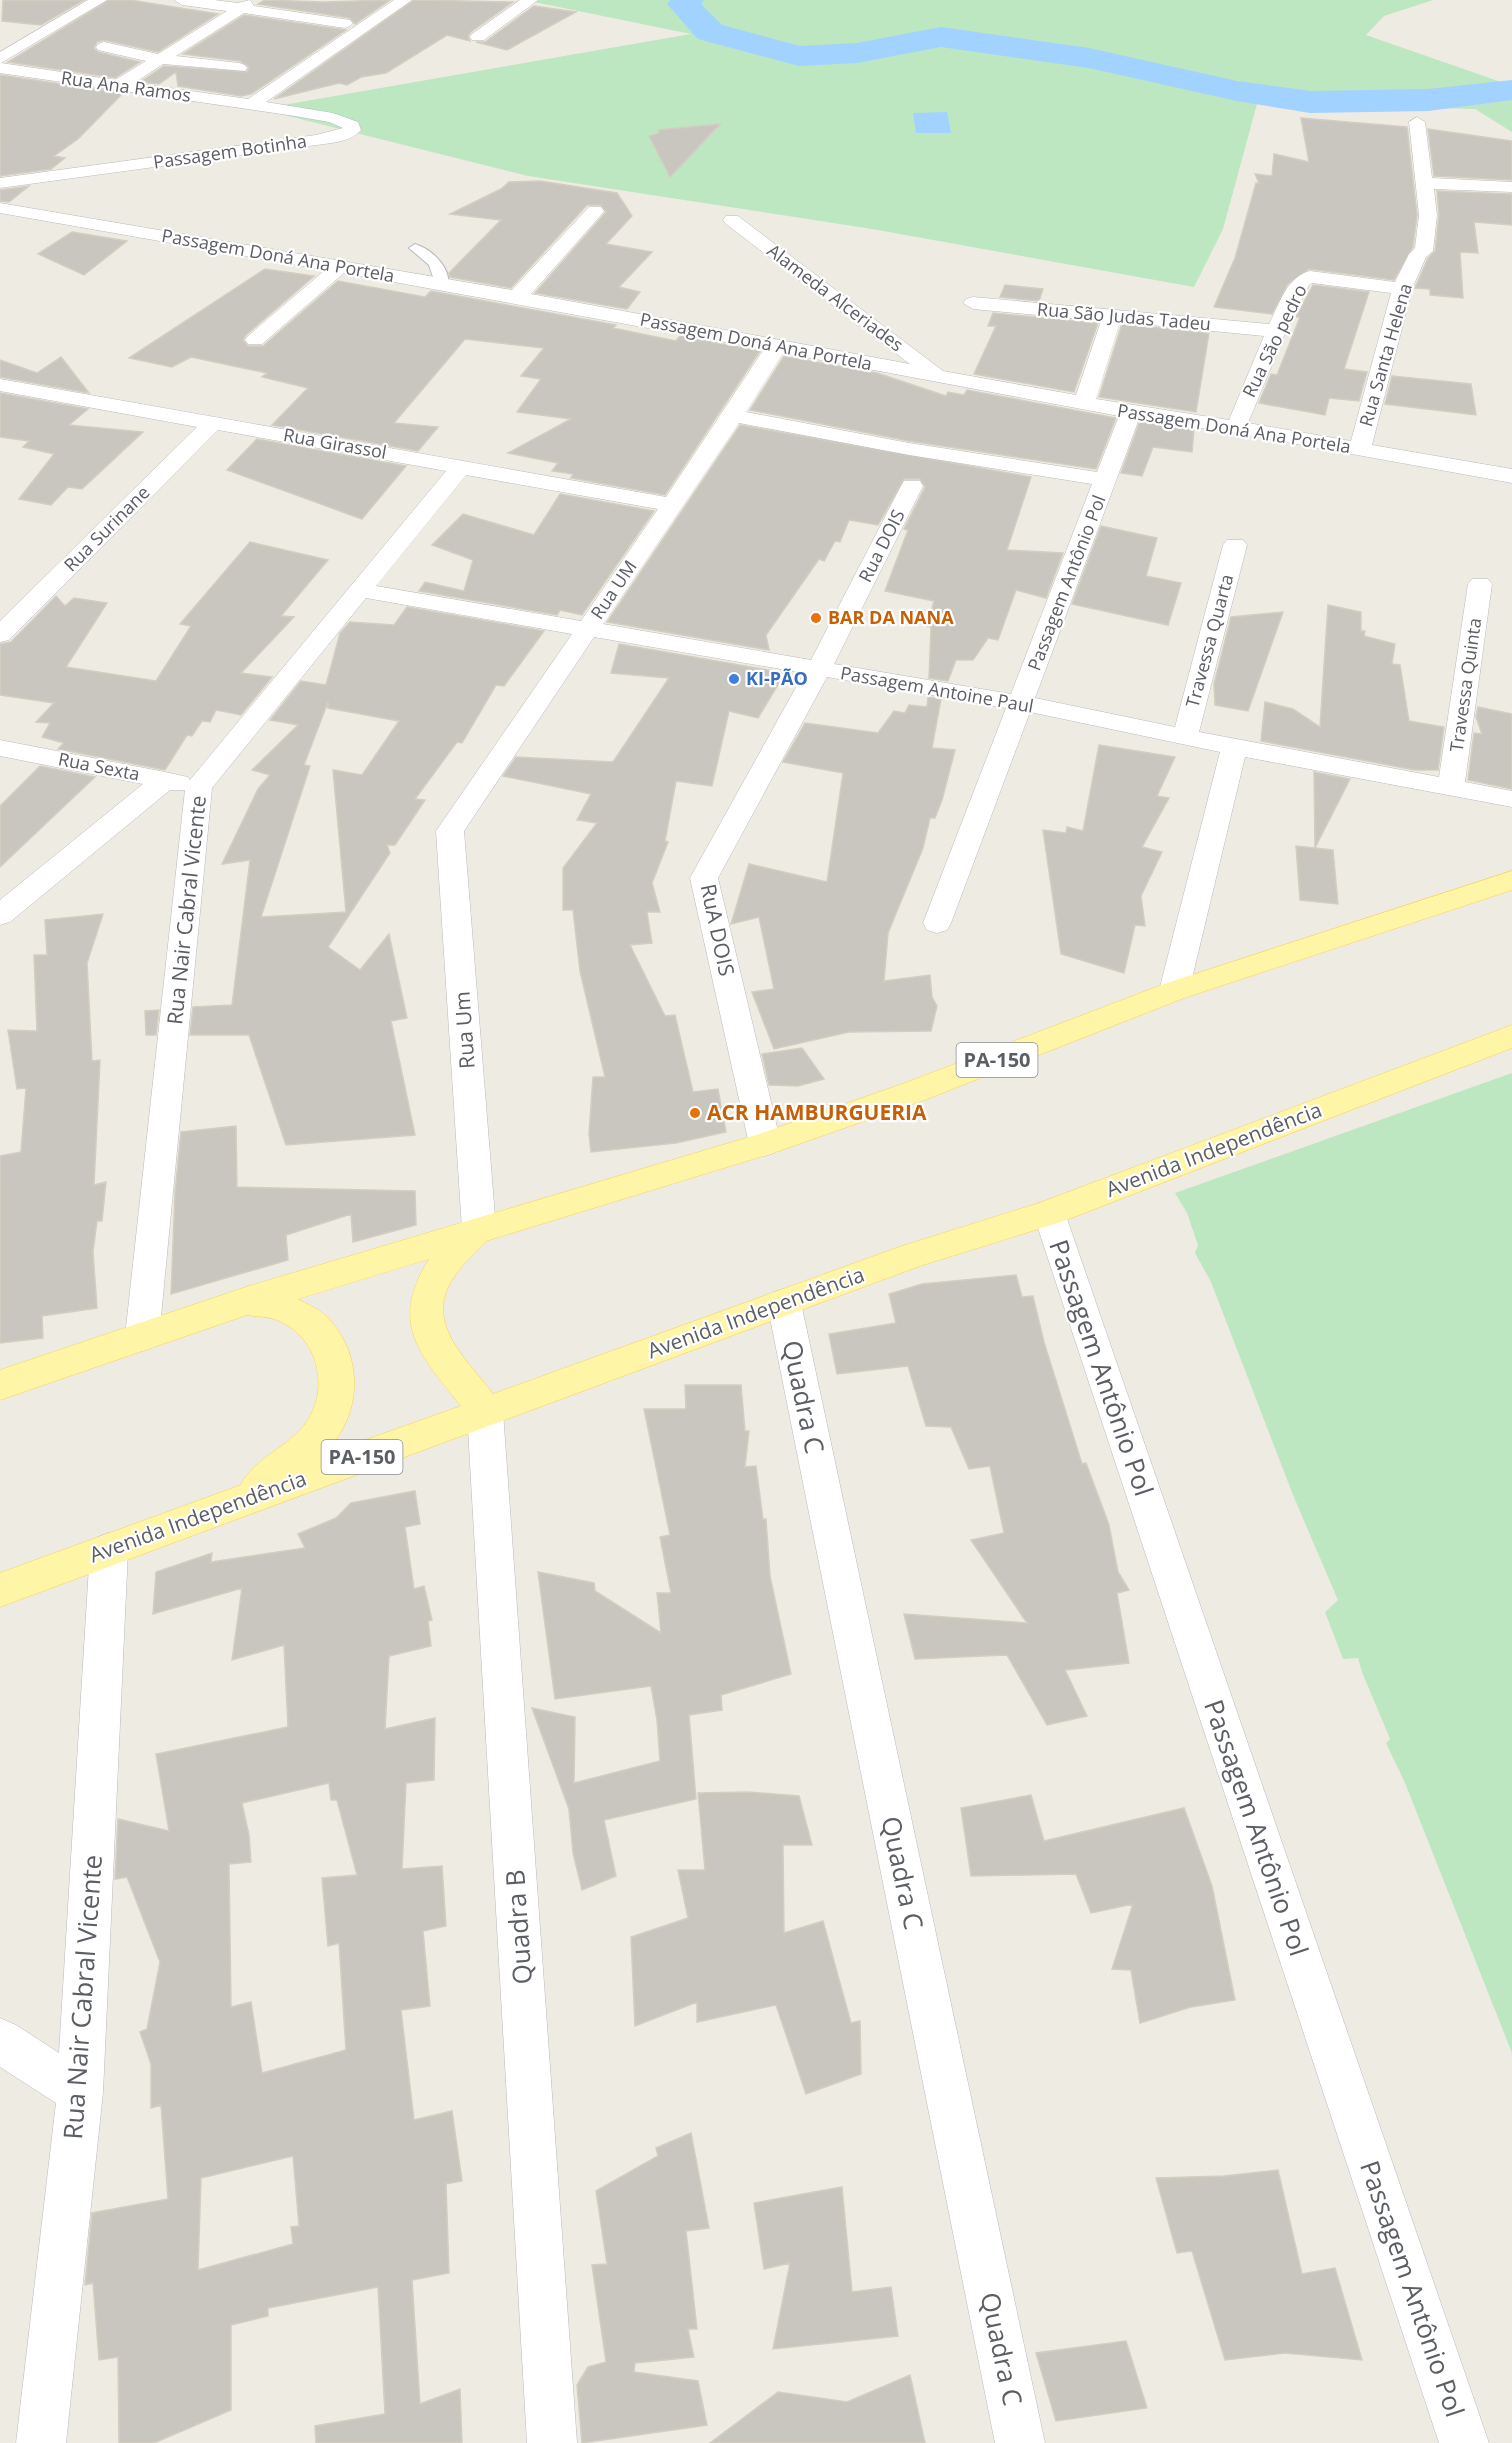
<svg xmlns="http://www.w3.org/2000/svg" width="1512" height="2443" font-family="'Open Sans',sans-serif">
<rect width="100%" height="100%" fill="#eeece2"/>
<path fill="#bde7c0" d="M539,0H1433L1384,16L1366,35L1501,82L1512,83V132L1475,109L1257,104L1223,229L1194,287L872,229L528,176L260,109L691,34L529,1Z
M1512,1073V2053L1405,1783L1386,1743L1390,1739L1362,1672L1358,1658L1343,1659L1325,1612L1338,1600L1293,1495L1211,1282L1195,1253L1198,1245L1187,1213L1175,1193Z"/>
<path fill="#a2d2ff" d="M947,112L951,133H916L913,113Z"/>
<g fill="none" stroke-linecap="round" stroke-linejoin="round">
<path fill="#a2d2ff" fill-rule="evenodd" d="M670,0H704L701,4L722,25L800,46L857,43L941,27L1089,48L1237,81L1310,91L1428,89L1512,80V100L1428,111L1310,113L1237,101L1089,68L941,47L857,63L799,66L698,39L667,4Z"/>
</g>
<path fill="#c9c6bf" stroke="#d3cec0" stroke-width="1.5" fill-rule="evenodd" d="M3,0H84L41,25L2,21Z
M109,0H130L218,14L158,52L104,40L97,42L94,48L98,52L140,62L115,78L8,62Z
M265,0L323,2L390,0L355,24L350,18L258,4Z
M414,0L513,2L471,32L468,36L470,41L447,35L386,73L361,77L347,85L339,83L274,99Z
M534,6L576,12L507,50L476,42H485Z
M244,15L346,30L251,94L241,96L178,86L176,72L159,84L140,82L164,66L247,72L249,67L240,61L183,54Z
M0,75L123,93L78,139L54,156L65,158L51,169L0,176Z
M1301,118L1407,127L1417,215L1413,247L1394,280L1309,269L1288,284L1272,314L1214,307L1235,258L1256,183H1259L1255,174L1272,176L1274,154L1309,162Z
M720,124L693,153L670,177L649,136L659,133L658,130Z
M1428,129L1512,141V180L1434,176Z
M540,181L617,193L632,216L606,244L652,252L619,287L640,292L627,309L535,293L606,212L601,205H587L511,288L450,277L449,273L501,220L450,214L501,189L509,182Z
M29,186L9,202L0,201V190Z
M1437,191L1512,194V225L1474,222L1478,253L1460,252L1463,298L1430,295V289L1415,288L1428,258L1435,251L1439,215Z
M72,232L127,241L84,275L38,254Z
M265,269L314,276L246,335L243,340L248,346H263L338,281L425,297L431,291L616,325L613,328L676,341L680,336L760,351L665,495L571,478L573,474L552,471L558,463L508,453L571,419L517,412L541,379L521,376L544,348L465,339L394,423L438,427L418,451L272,425L308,388L262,377L267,373L191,357L172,367L129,358Z
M1005,285L1043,289L1039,301L1000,297Z
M1313,285L1369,292L1344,369L1367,372L1359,401L1329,398L1325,415L1259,403L1271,374L1277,375L1300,317H1296Z
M993,313L1098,323L1074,392L974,374L996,326H988Z
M1122,324L1209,333L1196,412L1099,397Z
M784,356L877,373L946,396L948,392L964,395L967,390L1116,418L1096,469L909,441L750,410Z
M61,357L89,393L0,377V360L37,373Z
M1392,376L1471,384L1476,415L1385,404Z
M0,393L88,409L69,425L143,432L82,489L68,487L51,505L19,499L54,454L23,447L29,441L0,437Z
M1140,421L1194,429L1192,452L1153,447L1142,476L1121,473Z
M740,425L1031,477L1007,550L1063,553L1046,598L1016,590L998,640L988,638L973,660H956L948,681L929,678L931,627L927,626L934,601L885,591L908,530L904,529L925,487L920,479H904L878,525L849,520L840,542L835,541L824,561L819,559L766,635L769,650L607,622Z
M257,439L406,466L362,519L227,470Z
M560,494L654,511L582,615L560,610L557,615L419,591L425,582L464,591L473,560L432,545L463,514L534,535Z
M1101,526L1157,538L1146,576L1181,583L1168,625L1072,604Z
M250,542L328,560L281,616L294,617L241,673L272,677L241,715L216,710L210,722L202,721L192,736L187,735L165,770L58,749L64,743L42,737L50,723L36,722L54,703L0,695V644L11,642L56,596L65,606L74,598L107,603L66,667L156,681L191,626L180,624Z
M1328,605L1361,612V631H1365L1364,636L1395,644L1392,664L1400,665L1409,721L1444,727L1438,770H1415L1261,741L1265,702L1293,709L1320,727Z
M407,607L544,631L504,686L496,685L462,743L457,742L415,799L425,800L395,845H387L390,853L328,947L360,970L389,934L407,1018L391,1021L415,1135L286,1145L249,1035H190L193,1007L232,1005L250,860L222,864L258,789L270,775L252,770L298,725L270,720L301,681L326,685L340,633L350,622L394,625ZM328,702V708L399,721L362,775L333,770L346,912L261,917L310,766L304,765Z
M1283,612L1248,711L1215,705L1214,684L1231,617Z
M619,644L785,673L758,718L729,711L712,786L676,781L665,841L668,842L652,883L660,912H647L652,943L630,945L665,1016L675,1015L693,1092L718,1089L726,1132L676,1143L591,1152L589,1134L593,1077H605L580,971L573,910H563V868L597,823L577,820L591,794L503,776L516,757L613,762L669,678L611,673Z
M928,697L941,699L932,748L955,750L942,800L935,818H930L923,848L888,933L884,981L930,975L932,997L937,1006L931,1031L849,1032L774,1049L752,992L774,989L759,917L731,924L749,864L827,882L843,773L783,762L805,723L878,733L894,711L905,713L909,705L927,707Z
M1478,707L1512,714V789L1468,780L1474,733L1482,734L1476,717Z
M1099,745L1175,757L1157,796L1169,798L1142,847L1162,852L1141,896L1145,926L1135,925L1124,973L1061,954L1043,830L1066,833L1067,827L1083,831Z
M40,766L95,777L0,867V806Z
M1314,772L1350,779L1315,848L1333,850L1338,904L1300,900L1296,846L1315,848Z
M103,914L87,963L92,1061L100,1060L94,1185L106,1182L102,1221H97L93,1252L97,1308L42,1316L43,1338L0,1343V1156L21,1152L26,1088L17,1089L8,1030L37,1031L34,955H47L45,920Z
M159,1010L156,1035H146L145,1011Z
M802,1048L824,1079L798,1086L769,1085L762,1054Z
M236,1126L237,1187L415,1191L416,1225L353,1242L351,1214L286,1235L288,1260L171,1294L175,1192L181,1132Z
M1016,1275L1022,1297L1033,1296L1044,1342L1082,1464L1086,1463L1109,1525L1118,1572L1129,1590L1117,1593L1129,1663L1065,1670L1087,1716L1047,1725L1007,1655L915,1659L904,1614L1027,1623L971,1540L1004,1533L990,1466L969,1469L951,1427L926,1426L908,1366L837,1374L829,1334L896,1323L889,1294L922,1284Z
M685,1385H741L745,1431H749L745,1467L756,1466L763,1519H766L770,1576L791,1674L721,1695L722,1710L689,1715L696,1799L604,1820L616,1876L582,1890L573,1853L569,1809L532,1708L575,1717L574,1783L660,1761L657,1720L651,1686L555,1699L538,1572L594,1583L595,1591L661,1633L657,1593H671L660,1537L670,1535L644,1409H686Z
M415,1491L420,1524L405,1527L414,1589L424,1586L432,1620L428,1621L431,1646L389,1656L385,1729L435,1718L434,1780L406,1783L402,1869L442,1866L446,1926L423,1931L430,2006L401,2010L414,2120L452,2111L462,2181L446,2184L449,2273L412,2280L420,2404L460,2389L462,2443H316L315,2426L385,2414L378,2287L268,2308V2316L231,2325V2410L154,2443H119L118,2357L99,2360L93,2283L85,2285L92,2213L168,2199L161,2105L151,2108V2064L140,2032L147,2029L160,1962L127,1877L115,1879L118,1819L169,1831L156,1754L288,1727L284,1645L232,1660L242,1588L153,1614L156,1572L212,1553L211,1562L305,1548L298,1534L336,1518L351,1503ZM329,1783L331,1800H337L357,1875L322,1878L328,1946L339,1943L346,2050L262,2073L251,2002L231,2007L229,1864L251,1862L249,1835L242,1803ZM293,2156L299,2226L291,2227L293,2244L198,2270L201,2178Z
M748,1792L799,1796L812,1845H783L784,1933L823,1921L851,2023L860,2021L861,2074L806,2094L776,2005L697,2022V2002L635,2026L631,1937L688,1918L678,1870H705L698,1793Z
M1031,1795L1044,1841L1184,1808L1212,1886L1235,2000L1191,2007L1140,2023L1131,1970L1112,1969L1133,1904L1091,1913L1076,1874L971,1876L961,1808Z
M691,2133L709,2228L686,2231L697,2329H688L694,2357L635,2363L634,2372L698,2381L707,2425L582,2443L577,2385L588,2367L606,2362L592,2265L607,2264L596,2191L658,2156L656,2148Z
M1278,2170L1302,2274L1335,2268L1362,2360L1285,2353L1225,2360L1192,2251L1177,2253L1156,2178L1224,2176Z
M842,2187L852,2292L891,2287L898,2336L773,2349L790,2263L764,2269L754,2203Z
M1126,2341L1147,2408L1056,2421L1036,2353Z
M910,2375L925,2443H710L778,2392L847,2402Z"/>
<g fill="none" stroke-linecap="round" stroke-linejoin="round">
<g stroke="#b8babf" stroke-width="2">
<path id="service" d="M415,244C432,249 454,270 447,289H437L429,265L409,248Z"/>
</g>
<g stroke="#b8babf" stroke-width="1">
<path id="minor" d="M88,0H107L1,63L115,80L146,61L98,50L96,47L98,44L104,42L158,54L227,11L182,5L174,0H214L238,3L250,0L254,6L350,20L353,23L350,26L345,28L244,13L176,56L239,63L245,65L247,68L245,71L163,64L134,83L248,99L394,0H412L266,102L333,113L358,122L361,130C351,142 331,143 316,145L0,188V178L316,135L343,128L329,122L295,116L0,73V52Z
M520,0H538L484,40H472L470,37L472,34Z
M1417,117L1425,122L1432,178L1512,182V192L1434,189L1437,215L1433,251L1426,257L1412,289L1372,445L1512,469V483L1236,433L1139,419L1035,698L1175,727L1223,545L1227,540H1243L1247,545L1199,732L1439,777L1468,584L1472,579H1488L1492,584L1465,782L1512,791V807L1245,757L1189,991L1184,998L1174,1001L1164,998L1159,991L1220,752L1030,712L951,923L947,930L937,933L927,930L923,923L1006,708L827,677L718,878L781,1144L776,1152L765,1156L754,1152L749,1144L690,878L804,673L594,637L464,831L496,1229L491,1238L479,1242L467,1238L462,1229L436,831L572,634L366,598L212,788L159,1337L154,1347L142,1351L130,1347L125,1337L185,790H170L10,922L0,925V900L143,784L0,756V740L165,772L188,777L190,780L446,471L218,430L9,640L0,642V621L197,427L0,391V379L666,497L764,349L344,273L262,344H248L245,340L248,336L325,270L0,213V203L512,290L589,207H601L604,211L601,215L531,294L910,364L726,224L723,220L726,216H738L943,371L1076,395L1101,321L973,309L963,303L966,299L973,297L1269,324C1280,304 1286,277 1310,271L1395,282L1409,254L1415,248L1419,215L1409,122ZM1312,283L1391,293L1351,441L1248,423L1286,331L1309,285ZM1120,322L1264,336L1229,420L1096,399ZM783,353L1119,416L1097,472L909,443L746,412ZM739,423L909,455L1092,484L1011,694L834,664L923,486L920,481H904L901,486L811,660L603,624ZM466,475L658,509L581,621L376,586Z
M1049,1200L1061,1204L1065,1213L1489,2443H1439L1033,1213L1037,1204Z
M784,1289L796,1293L801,1303L1045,2443H995L767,1303L772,1293Z
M485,1397L498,1401L503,1412L577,2443H527L467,1412L472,1401Z
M109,1533L122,1538L128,1550L103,2092L66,2443H16L56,2103L0,2067V2018L16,2025L59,2053L90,1550L96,1538Z"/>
</g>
<g stroke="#f8d252" stroke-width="1">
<path id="primary" d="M1512,871V890L1184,998L927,1099L776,1152L486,1241C474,1254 461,1265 452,1280C424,1325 469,1361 493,1394L899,1247L1039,1203L1512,1025V1048L1061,1222L920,1266L0,1607V1573L241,1485C253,1460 283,1449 301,1429C332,1394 321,1335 274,1319C266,1316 255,1317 247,1315L0,1400V1370L246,1287L756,1135L905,1083L1164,984ZM429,1259C389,1324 419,1353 461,1406L320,1456C363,1421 366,1355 326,1316C318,1309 307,1304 298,1299Z"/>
</g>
<use href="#service" fill="#fff" fill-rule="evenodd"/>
<use href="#minor" fill="#fff" fill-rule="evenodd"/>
<use href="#primary" fill="#fff5a7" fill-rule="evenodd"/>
</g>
<g fill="#e8710a" stroke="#fff" stroke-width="2">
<circle cx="816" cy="618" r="6"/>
<circle cx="695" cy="1113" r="6"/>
</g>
<circle fill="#3f7fe0" stroke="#fff" stroke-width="2" cx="734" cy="679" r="6"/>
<g text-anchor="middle" stroke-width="4.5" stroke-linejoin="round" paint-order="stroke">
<g font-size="18" fill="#5b5e64" stroke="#fff">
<text transform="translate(126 87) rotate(8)" y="6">Rua Ana Ramos</text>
<text transform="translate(230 152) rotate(-8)" y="6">Passagem Botinha</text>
<text transform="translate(278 256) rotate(10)" y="6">Passagem Doná Ana Portela</text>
<text transform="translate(835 298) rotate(37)" y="6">Alameda Alceriades</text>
<text transform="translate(1124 317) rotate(5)" y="6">Rua São Judas Tadeu</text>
<text transform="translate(1275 341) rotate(-64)" y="6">Rua São pedro</text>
<text transform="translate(756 342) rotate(11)" y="6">Passagem Doná Ana Portela</text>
<text transform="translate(1386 355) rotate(-74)" y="6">Rua Santa Helena</text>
<text transform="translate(1234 429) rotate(9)" y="6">Passagem Doná Ana Portela</text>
<text transform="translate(335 444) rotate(10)" y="6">Rua Girassol</text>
<text transform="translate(107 529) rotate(-45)" y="6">Rua Surinane</text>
<text transform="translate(882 546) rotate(-63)" y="6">Rua DOIS</text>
<text transform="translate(1067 583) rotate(-69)" y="6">Passagem Antônio Pol</text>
<text transform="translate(614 590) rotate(-56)" y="6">Rua UM</text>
<text transform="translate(1210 641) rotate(-75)" y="6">Travessa Quarta</text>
<text transform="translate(1466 685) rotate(-82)" y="6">Travessa Quinta</text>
<text transform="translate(937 690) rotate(10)" y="6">Passagem Antoine Paul</text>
<text transform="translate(99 767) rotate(11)" y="6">Rua Sexta</text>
</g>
<g font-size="18" font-weight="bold" fill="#c56008" stroke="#fff" text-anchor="start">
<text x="828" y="624">BAR DA NANA</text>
</g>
<g font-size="18" font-weight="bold" fill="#366cbe" stroke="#fff" text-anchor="start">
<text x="746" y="685">KI-PÃO</text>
</g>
<g fill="#fff" stroke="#8c8e92" stroke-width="1.5">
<rect x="956.5" y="1043" width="81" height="34" rx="4.5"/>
<rect x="321.5" y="1440" width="81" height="34" rx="4.5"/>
</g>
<g font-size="20" font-weight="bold" fill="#5b5e64">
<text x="997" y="1067">PA-150</text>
<text x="362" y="1464">PA-150</text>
</g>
<g font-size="21" fill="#5b5e64" stroke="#fff">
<text transform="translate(187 910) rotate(-84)" y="7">Rua Nair Cabral Vicente</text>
<text transform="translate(717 930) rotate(78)" y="7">RuA DOIS</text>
<text transform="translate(465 1030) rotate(-94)" y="7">Rua Um</text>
<text transform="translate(1214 1150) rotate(-21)" y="7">Avenida Independência</text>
<text transform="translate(756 1313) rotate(-20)" y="7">Avenida Independência</text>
<text transform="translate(198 1517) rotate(-20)" y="7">Avenida Independência</text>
</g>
<g font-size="21" font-weight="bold" fill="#c56008" stroke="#fff" text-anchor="start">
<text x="707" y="1120">ACR HAMBURGUERIA</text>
</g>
<g font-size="26" fill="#5b5e64" stroke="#fff">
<text transform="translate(1101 1368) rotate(71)" y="9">Passagem Antônio Pol</text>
<text transform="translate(803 1397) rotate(78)" y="9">Quadra C</text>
<text transform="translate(1256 1828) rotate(71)" y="9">Passagem Antônio Pol</text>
<text transform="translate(902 1873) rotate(78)" y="9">Quadra C</text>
<text transform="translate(519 1927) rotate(-94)" y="9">Quadra B</text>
<text transform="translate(83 1997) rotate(-86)" y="9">Rua Nair Cabral Vicente</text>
<text transform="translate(1412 2289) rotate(71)" y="9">Passagem Antônio Pol</text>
<text transform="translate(1001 2349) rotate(78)" y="9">Quadra C</text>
</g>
</g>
</svg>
